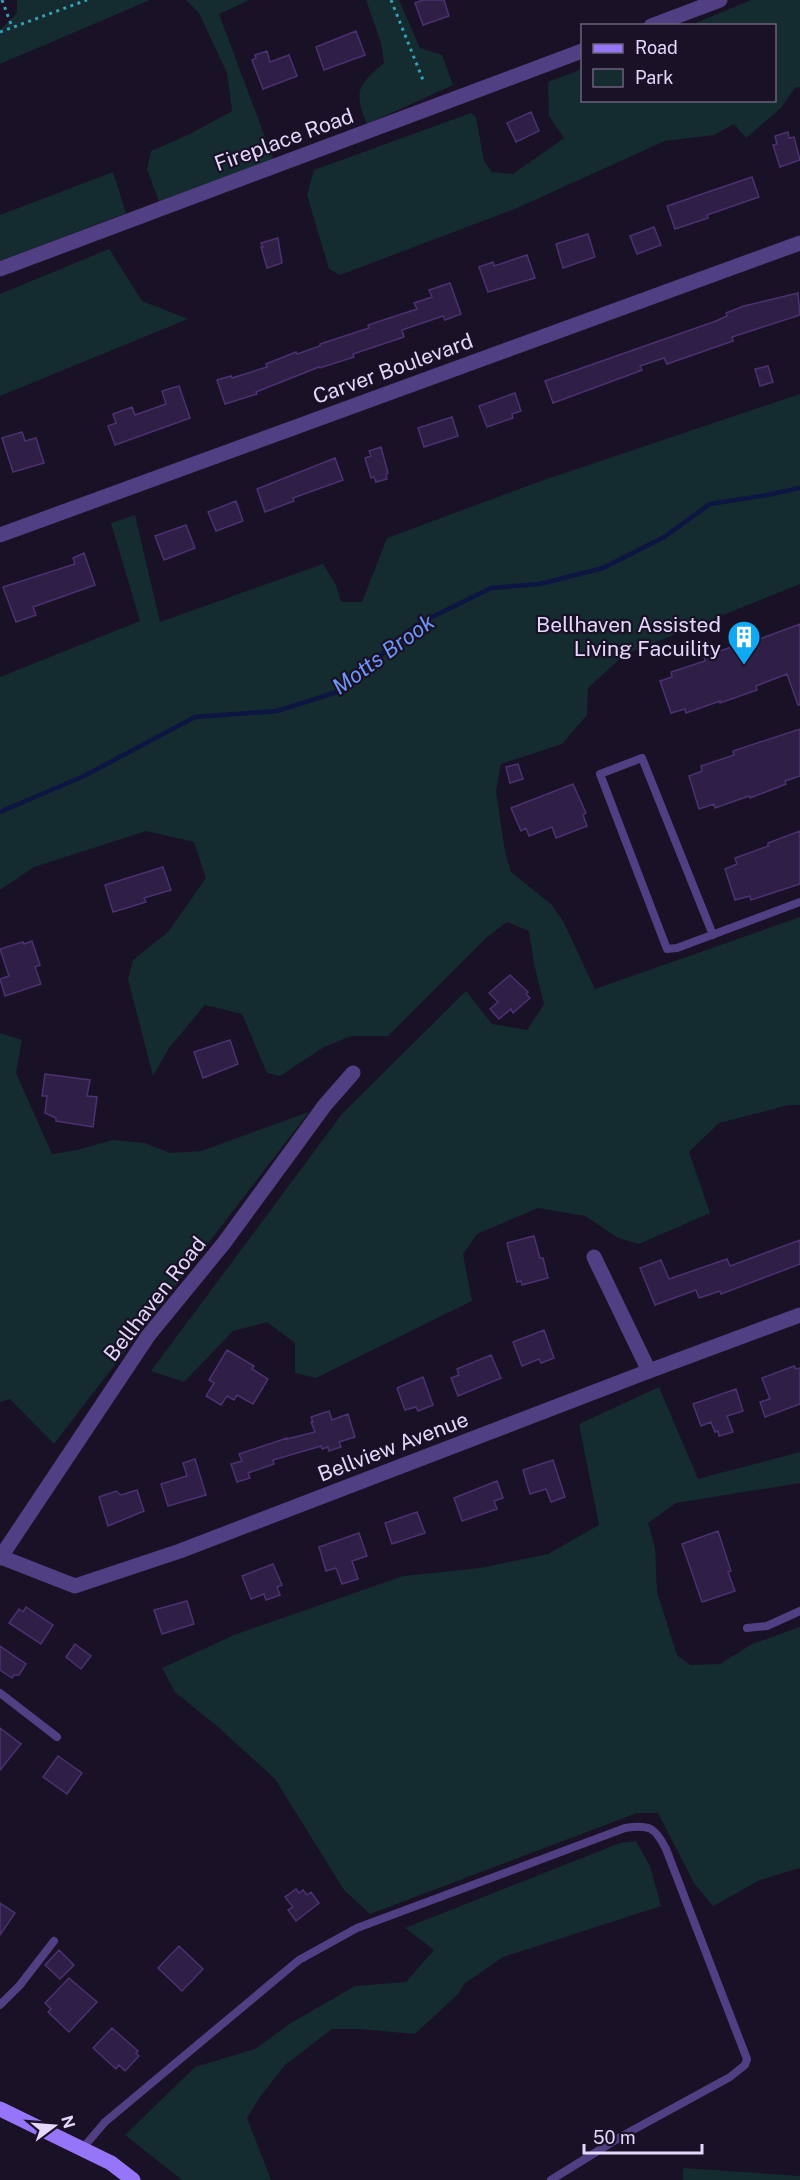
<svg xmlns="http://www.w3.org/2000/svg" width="800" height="2180" font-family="'Public Sans',sans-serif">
<rect width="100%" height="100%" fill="#191126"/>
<path fill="#142b30" d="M17,0H150L0,64V30L17,13Z
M186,0H250L219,14L274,161L160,204L147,169L151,151L188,135L232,111L227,73L199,13Z
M366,0H399L420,48L442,55L453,85L367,124C353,91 358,85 384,63L381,43Z
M751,0H800V87L795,88L781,108L746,138L734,124L714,135L665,141L517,208L340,275L329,269L307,195L314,170L471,113L476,117L484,161L492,172L513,174L564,138L549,116L548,82L582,69V100H774V26L691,25Z
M113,172L126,213L0,261V215Z
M109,249L142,301L188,319L0,396V294Z
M800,394V584L624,655L588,688L587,715L562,744L501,764L496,791L505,852L511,872L552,905L563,921L595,989L800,917V1105H789L719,1123L689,1152L710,1213L639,1244L618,1238L585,1216L538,1208L477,1234L463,1254L472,1301L316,1378L295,1373V1343L267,1322L233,1331L184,1382L151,1371L342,1114L466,991L492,1024L527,1030L544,1004L534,964L529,931L507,922L486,938L388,1036H351L324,1047L280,1076L267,1073L242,1014L205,1005L169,1048L153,1076L128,979L133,960L168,932L206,878L194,842L146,831L34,867L0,890V677L140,621L111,523L135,515L160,622L323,564L336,585L341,602H362L387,538L541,481Z
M0,1033L22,1040L16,1073L52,1154L77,1150L113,1140L145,1143L170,1153L201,1151L309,1112L54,1444L10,1399L0,1402Z
M659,1387L698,1479L800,1452V1483L676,1503L648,1523L655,1548L657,1592L677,1655L690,1665L720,1664L752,1644L800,1627V1868L760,1880L713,1906L694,1883L658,1813H637L370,1914L344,1890L275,1779L218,1727L175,1692L162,1668L234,1635L403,1576L480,1568L548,1554L599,1525L579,1424Z
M636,1841L650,1866L661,1906L503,1957L464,1984L459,1993L415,2034L360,2029H332L285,2065L260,2097L247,2118L271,2180H182L125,2135L195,2067L255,2049L291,2023L355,1986L406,1982L434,1950L405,1928L620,1843Z
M683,2168L800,2176V2180H683Z"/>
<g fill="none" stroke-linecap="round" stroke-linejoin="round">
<path stroke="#0d1543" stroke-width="4.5" d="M0,812L84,776L195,717L277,711L340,691L416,625L491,588L540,584L603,568L664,537L710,504L767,495L800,488"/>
</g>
<path fill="#2f1e46" stroke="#4c3171" stroke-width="1.5" d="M423,0H444L449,16L423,25L415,3Z
M356,31L365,55L324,70L316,47Z
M267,51L270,62L289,55L297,76L263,89L252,60L256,58L255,55Z
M531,112L539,131L516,142L507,123Z
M788,132L789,138L794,137L800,160L780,167L773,145L777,144L775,136Z
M752,177L759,197L707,215L708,218L675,229L667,206Z
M654,227L661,245L637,254L630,236Z
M588,234L595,257L563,268L556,244Z
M278,238L282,263L267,268L261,247H263L261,243Z
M527,255L535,278L488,292L479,267L493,262L494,266Z
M450,283L461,314L445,320L443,316L402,330L404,337L353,354L354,357L320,368L319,367L256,392L257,394L225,404L217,380L231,376L232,378L267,367L266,364L296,352L297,354L320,346V344L369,328L368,325L417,309L414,303L432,297L429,290Z
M798,293L800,315L732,337L733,341L667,364L664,358L640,366L642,370L637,372L553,403L545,381L716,321L727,316L726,313L744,306Z
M768,366L773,382L760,386L755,369Z
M179,386L190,418L115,445L108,426L116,423L113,414L132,407L135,415L166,404L162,391Z
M515,393L521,411L512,414L513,418L487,427L479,406Z
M452,417L458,436L424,447L418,428Z
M22,432L25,441L36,438L44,463L13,472L2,438Z
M381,447L388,473L386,474L387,479L376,482L374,477L371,478L365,458L371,456L369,451Z
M335,458L343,480L293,498L294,501L265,512L257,489Z
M236,501L243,521L216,531L208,512Z
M186,525L195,548L164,560L155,536Z
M84,553L95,585L33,607L36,615L16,622L3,587L75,564L73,558Z
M800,624V705H798L787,674L756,686L757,690L720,703V701L686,713L685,709L671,713L660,681L672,677L671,672L705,661L704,656L741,644V646Z
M800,729V776L785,781L786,784L750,798L749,796L715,808L714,804L699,809L689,776L702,771L701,766L734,755L733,751Z
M518,764L523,779L510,783L506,767Z
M573,784L586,813L583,815L587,826L556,838L552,827L529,836L526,828L521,831L511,808Z
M800,831V884L751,900L750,896L735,900L725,869L737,864L735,858L768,846V843Z
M163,867L171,890L144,898L146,902L113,912L105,885Z
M32,941L40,965L35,967L41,984L5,996L0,979L9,976L0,949L23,942L24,944Z
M510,975L528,992L526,994L530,998L513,1013L511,1009L499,1019L490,1009L498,1002L489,993Z
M230,1040L238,1064L203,1078L194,1052Z
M45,1074L90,1080L87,1096L97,1097L93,1127L56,1121V1118L45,1113L47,1096H42Z
M534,1236L540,1258H543L548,1278L522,1285L521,1281L517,1282L507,1243Z
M800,1240V1264L721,1294L720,1291L699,1298L696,1290L655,1305L640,1268L661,1260L669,1279L727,1259L730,1266Z
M544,1330L554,1358L541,1363L539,1359L522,1366L513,1342Z
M227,1350L254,1366L252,1369L268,1379L253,1404L237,1395L234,1400L227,1396L221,1405L206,1396L214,1383L209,1380Z
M491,1355L501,1378L458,1396L451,1378L459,1375L457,1369Z
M794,1366L796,1369L800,1368V1404L765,1417L760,1402L770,1399L762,1378Z
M423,1377L433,1405L418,1411L416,1407L405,1410L397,1388Z
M736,1389L743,1411L727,1416L733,1432L719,1436L718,1431L715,1432L711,1422L701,1426L693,1404Z
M329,1411L332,1420L348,1414L355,1437L339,1442L341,1447L329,1451L328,1447L322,1449L321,1446L273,1460L274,1464L248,1473L250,1478L237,1482L231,1464L242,1461L239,1454L287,1438V1439L315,1432L311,1422H313L311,1417Z
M195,1459L206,1495L168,1506L161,1484L187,1476L183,1463Z
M553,1460L565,1497L551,1502L546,1489L530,1494L523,1470Z
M497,1481L503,1498L494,1501L497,1509L462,1521L454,1498Z
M137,1490L144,1511L108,1526L99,1497L116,1491L121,1495Z
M417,1512L425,1533L392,1544L385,1523Z
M718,1531L731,1571L728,1572L735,1591L702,1602L682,1544Z
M359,1533L367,1556L352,1561L358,1579L342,1584L336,1568L326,1571L319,1547Z
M273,1564L282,1585L277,1587L280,1595L266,1600L264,1594L251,1599L242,1576Z
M187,1601L194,1624L162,1634L154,1610Z
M26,1607L53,1625L41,1644L9,1623L19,1609L23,1612Z
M75,1644L91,1656L81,1669L66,1657Z
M0,1646L26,1664L19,1675H14L12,1678L0,1670Z
M0,1728L21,1744L0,1770Z
M58,1756L82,1773L67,1794L43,1777Z
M296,1889L299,1893L303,1890L307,1895L311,1892L319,1903L296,1921L288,1910L293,1907L285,1897Z
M0,1903L15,1913L0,1935Z
M179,1946L203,1969L182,1991L158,1968Z
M59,1950L74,1965L60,1979L45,1965Z
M69,1978L97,2002L69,2032L48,2012L51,2009L45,2003Z
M112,2028L138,2051L136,2053L139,2056L125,2071L119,2065L116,2069L93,2048Z"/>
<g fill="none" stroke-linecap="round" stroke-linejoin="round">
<path stroke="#379eb3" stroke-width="3" stroke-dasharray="3 4.5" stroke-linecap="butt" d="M2,0L12,27
M391,0L423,80
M0,32L87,0"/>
<path stroke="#513f83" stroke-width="8" d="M713,935L642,758L600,774L667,949L677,948L800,902
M747,1628L767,1626L800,1611
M0,1693L57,1737
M0,2005L20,1985L54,1941
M82,2149L105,2122L299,1960L357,1928L625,1828C649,1824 655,1827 666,1849L747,2059L745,2065L730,2077L622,2136L551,2180"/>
<path stroke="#513f83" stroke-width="15" d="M651,26L720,0
M0,269L582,51
M0,535L800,243
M594,1257L649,1371
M1,1557L75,1586L180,1551L649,1371L800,1315
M0,1558L148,1336L224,1243L325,1105L353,1073"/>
<path stroke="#9675f8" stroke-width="15" d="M0,2109L111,2163L133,2180"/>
</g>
<defs>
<g id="building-pin" transform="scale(1.725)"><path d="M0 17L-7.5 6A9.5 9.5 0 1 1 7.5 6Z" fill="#0fa8f2" stroke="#191126"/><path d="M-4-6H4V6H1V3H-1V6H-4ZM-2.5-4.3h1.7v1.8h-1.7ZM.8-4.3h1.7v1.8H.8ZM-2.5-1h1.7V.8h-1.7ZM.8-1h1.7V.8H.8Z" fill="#fff"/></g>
</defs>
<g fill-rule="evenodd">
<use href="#building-pin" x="744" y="637"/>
</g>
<g text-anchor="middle" stroke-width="4.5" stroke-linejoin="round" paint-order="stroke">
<g font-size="21" fill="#e5d8fd" stroke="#191126">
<text transform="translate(284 140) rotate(-20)" y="7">Fireplace Road</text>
<text transform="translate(393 369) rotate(-20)" y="7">Carver Boulevard</text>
<text transform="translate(155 1299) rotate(-52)" y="7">Bellhaven Road</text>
<text transform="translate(393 1447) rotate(-21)" y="7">Bellview Avenue</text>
</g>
<g font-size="21" fill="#e5d8fd" stroke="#191126" text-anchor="end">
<text x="721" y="632">Bellhaven Assisted<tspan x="721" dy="24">Living Facuility</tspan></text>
</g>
<g font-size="22" font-style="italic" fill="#6c97f7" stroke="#191126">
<text transform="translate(383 654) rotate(-36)" y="8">Motts Brook</text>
</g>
</g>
<rect x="581" y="24" width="195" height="78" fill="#191126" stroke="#6b617c" stroke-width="1.5"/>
<rect x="593" y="44" width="30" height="9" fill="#9675f8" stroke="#6b617c" stroke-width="1.5"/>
<text x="635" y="54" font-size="18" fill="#e5d8fd">Road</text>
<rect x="593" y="69" width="30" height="18" fill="#142b30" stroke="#6b617c" stroke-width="1.5"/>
<text x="635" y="84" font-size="18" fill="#e5d8fd">Park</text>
<g transform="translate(54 2126) rotate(74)" stroke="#191126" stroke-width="4.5" paint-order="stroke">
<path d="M0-4.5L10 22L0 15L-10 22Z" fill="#e5d8fd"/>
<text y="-9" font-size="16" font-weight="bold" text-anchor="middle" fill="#e5d8fd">N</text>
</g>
<path d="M584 2144v9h118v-9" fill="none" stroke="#e5d8fd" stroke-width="3"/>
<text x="593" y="2144" font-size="18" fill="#e5d8fd" stroke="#191126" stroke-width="4.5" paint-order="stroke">50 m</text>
</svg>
